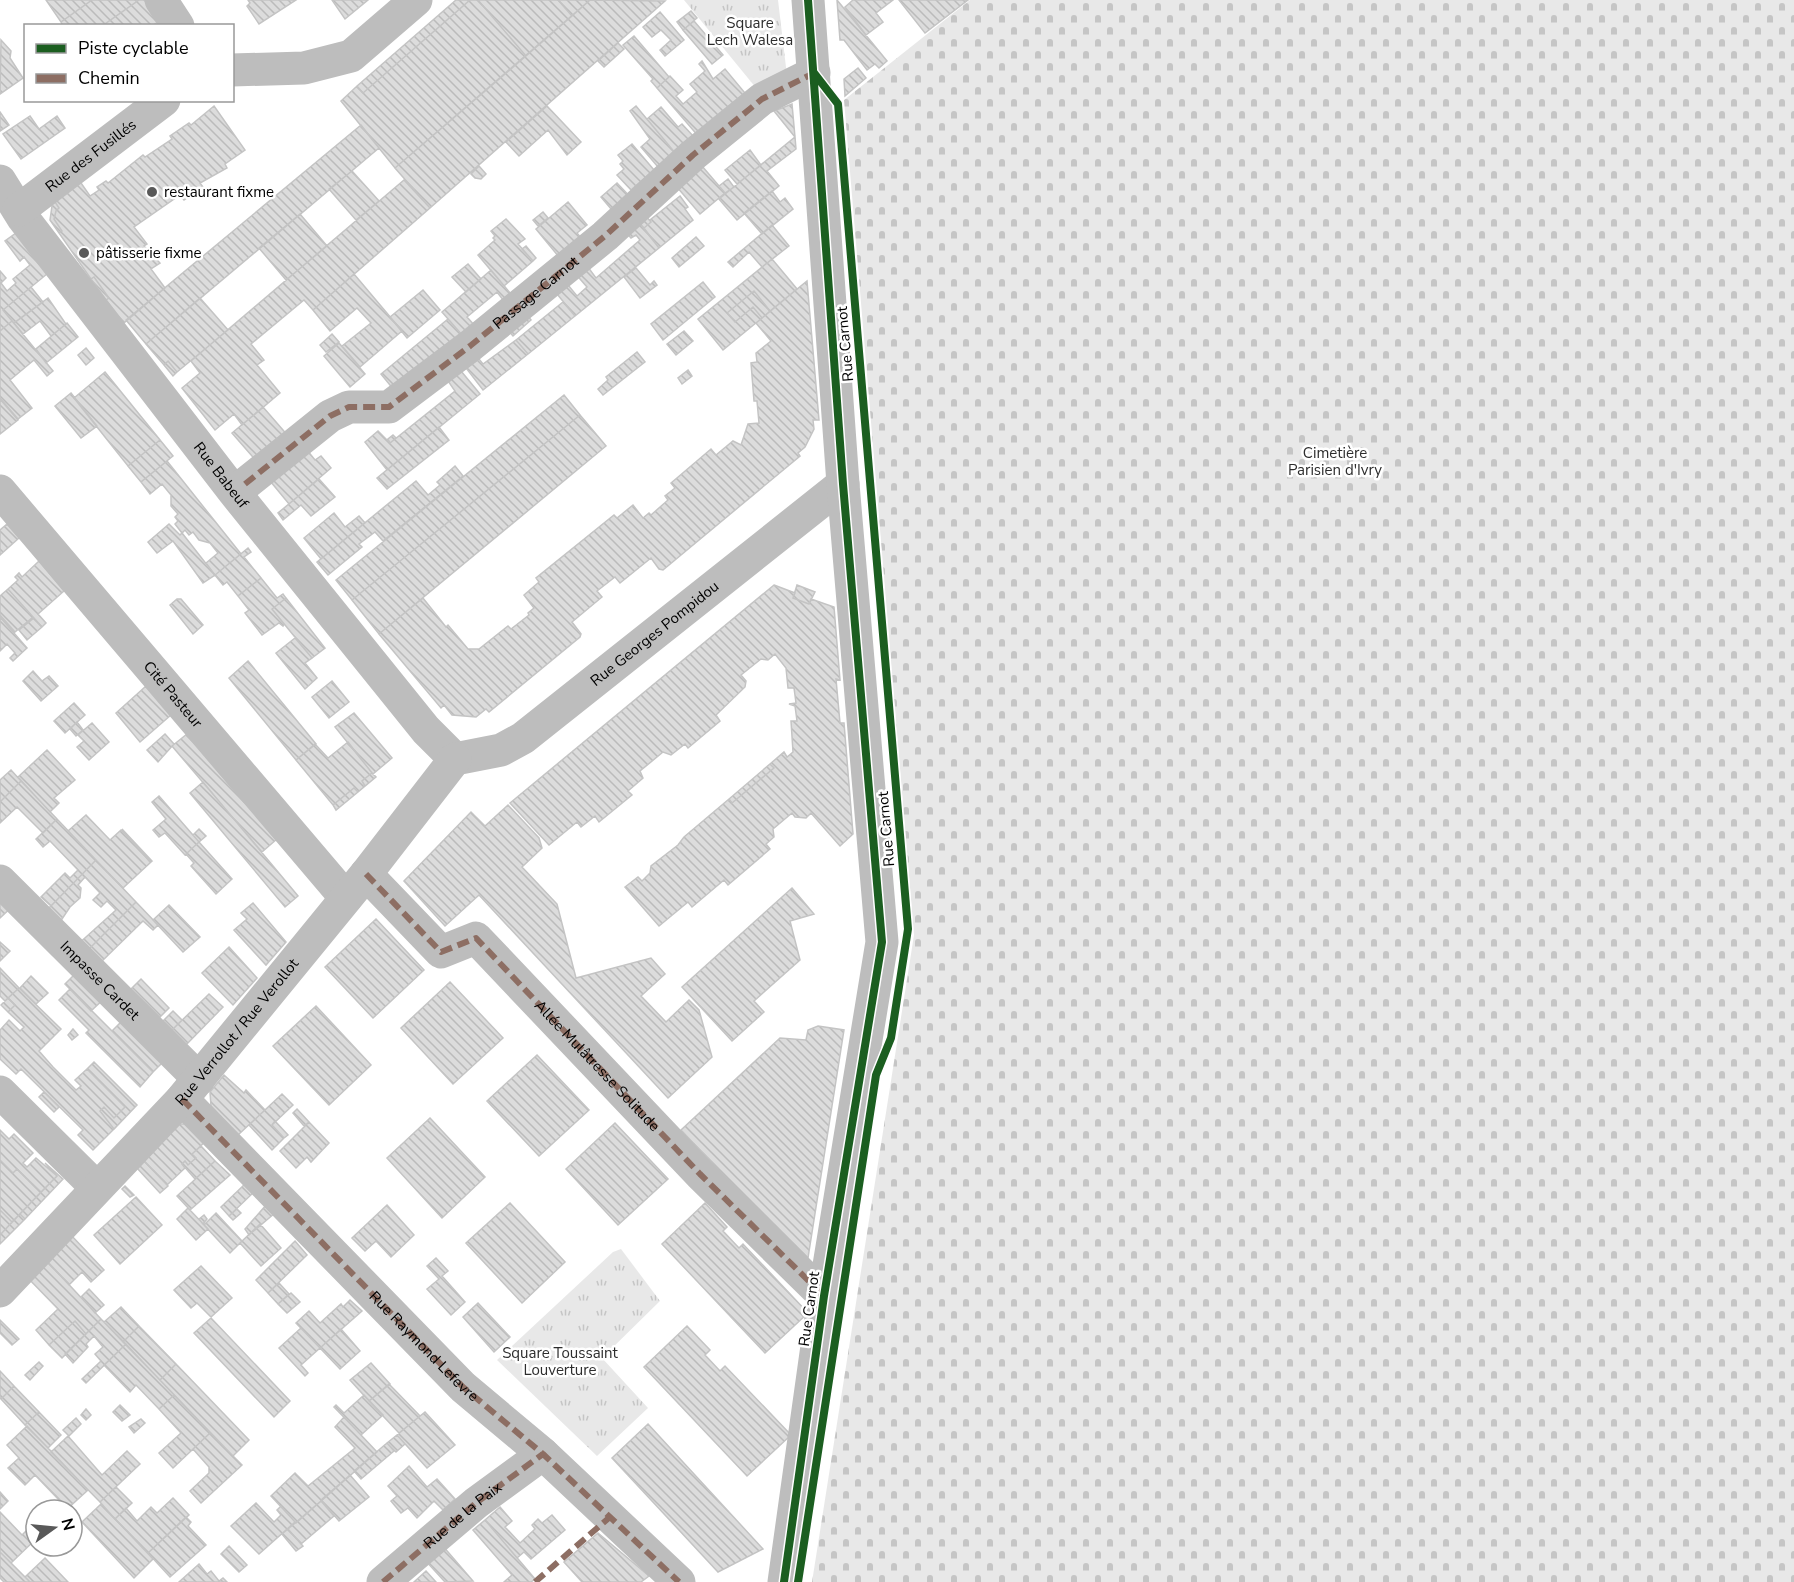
<svg xmlns="http://www.w3.org/2000/svg" width="1794" height="1582" font-family="'Nunito Sans',sans-serif">
<defs>
<pattern id="grass-tufts" width="24" height="20" patternUnits="userSpaceOnUse" patternTransform="scale(1.5)"><rect width="24" height="20" fill="#e8e8e8"/><path d="M3 7l-1-3M5 7V3M7 7l1-3M15 17l-1-3M17 17v-4M19 17l1-3" fill="none" stroke="#c5c5c5"/></pattern>
<pattern id="cemetery-stones" width="16" height="16" patternUnits="userSpaceOnUse" patternTransform="scale(1.5)"><rect width="16" height="16" fill="#e8e8e8"/><path d="M2 7V4a2 2 0 0 1 4 0v3zM10 15v-3a2 2 0 0 1 4 0v3z" fill="#c5c5c5"/></pattern>
<pattern id="building-back-hatch" width="6" height="6" patternUnits="userSpaceOnUse" patternTransform="scale(1.5)"><rect width="6" height="6" fill="#dcdcdc"/><path d="M-1 5l2 2M0 0l6 6M5-1l2 2" fill="none" stroke="#bbb"/></pattern>
</defs>
<rect width="100%" height="100%" fill="#fff"/>
<path fill="url(#grass-tufts)" d="M684,0H778L788,84L761,94Z
M621,1249L660,1301L602,1358L648,1408L597,1456L497,1360L613,1252Z"/>
<path fill="url(#cemetery-stones)" d="M970,0H1794V1582H812L914,935L844,100Z"/>
<path fill="url(#building-back-hatch)" stroke="#c4c4c4" stroke-width="1.5" d="M46,0H92L61,22Z
M92,0H139L102,26H63L61,22Z
M139,0H149L162,19L152,26H102Z
M248,0H296L259,24L247,6L250,3Z
M332,0H368L345,19Z
M456,0H470L363,93L357,86Z
M470,0H478L526,56L395,168L341,101L357,86L363,93Z
M478,0H558L572,16L526,56Z
M558,0H590L572,16Z
M590,0L665,1L430,208L395,168Z
M837,0L887,61L879,68L875,64L867,70L844,40H840Z
M853,0H893L876,13L883,22L866,35L845,7Z
M899,0H968L925,33Z
M691,11L697,18L683,30L677,22Z
M660,12L684,40L665,56L660,50L671,40L661,30L652,37L643,27Z
M694,21L723,55L712,64L683,30Z
M634,36L669,77L657,88L651,81L653,79L623,45Z
M1,40L11,51L10,58L23,78L0,94Z
M618,43L624,49L604,67L598,61Z
M702,61L713,79L725,69L750,99L699,137L657,88L670,76L683,90L676,96L683,104L697,92L690,84L705,71L699,64Z
M858,68L866,78L845,96L844,79Z
M792,104L795,137L774,111Z
M214,106L245,150L225,164L227,168L200,183L203,187L184,200L180,195L134,227L147,244L144,246L160,263L151,269L165,288L124,323L106,300L109,298L94,277L91,279L59,233L62,231L54,219L56,211L59,208L53,199L79,180L90,196L99,190L97,187L106,181L108,183L143,155L145,157L172,139L170,136L189,123L191,125Z
M547,106L581,142L567,155L548,130L519,156L506,142Z
M636,106L676,154L658,167L641,147L650,139L630,111Z
M661,107L678,127L682,124L694,137L676,154L647,119Z
M0,112L9,125L0,131Z
M30,116L39,129L57,116L65,128L21,159L3,134Z
M361,125L379,148L146,344L126,320Z
M795,137L796,149L767,171L779,186L737,220L719,199Z
M632,144L654,170L631,190L617,175L624,169L620,164L623,161L618,155Z
M750,150L761,165L737,184L725,170Z
M479,166L486,174L481,179L475,178L471,174Z
M702,166L725,193L700,214L677,187Z
M352,171L379,201L356,220L329,189Z
M728,179L734,187L725,193L719,186Z
M404,180L430,208L313,310L304,300L251,344L264,360L257,365L280,393L242,425L234,414L215,430L182,388L200,373L191,361Z
M617,183L635,202L617,216L601,197Z
M772,191L780,202L785,198L793,209L762,234L744,213Z
M680,196L688,207L685,209L693,220L659,248L644,228L651,222L650,220Z
M53,199L59,208L56,211L54,219L62,231L59,233L50,220Z
M568,202L587,225L577,233L581,238L559,257L536,229Z
M543,212L548,218L538,226L533,220Z
M300,214L327,246L286,280L259,248Z
M644,214L651,222L644,228L637,220Z
M506,219L525,239L518,244L533,261L504,286L478,255L495,240L493,238L495,236L491,231Z
M637,220L659,248L575,316L553,289L564,280L577,296L587,287L574,272L585,263L596,278L640,240L636,235L631,238L624,230Z
M772,225L789,246L762,267L749,252L733,267L728,262Z
M16,233L47,274L3,310L12,321L0,331V271L6,278L1,283L7,291L16,283L13,279L30,265L24,257L20,261L5,241Z
M696,237L704,246L679,267L672,258Z
M526,246L536,258L533,261L522,249Z
M772,259L797,289L770,311L754,291L727,313L735,322L753,307L762,318L723,350L698,319Z
M468,264L481,279L466,292L452,277Z
M636,268L650,285L654,281L657,285L640,298L624,277Z
M491,270L515,299L507,305L497,292L467,317L475,326L463,336L442,312Z
M354,274L402,331L360,367L342,346L371,323L357,308L330,331L313,310Z
M94,277L109,298L106,300L91,279Z
M807,281L819,420H813L814,429L805,447L798,453L800,456L663,570L659,569L651,558L620,583L615,577L597,591L602,597L572,622L581,634L580,637L489,712L486,709L476,717L452,715L444,705L441,708L379,634L423,598L446,627L448,625L468,649H479L508,626L511,629L529,615L528,613L534,608L524,595L539,582L536,578L614,515L617,518L633,505L643,518L649,513L651,515L668,500L665,496L675,488L671,483L711,449L716,455L733,441L741,445L748,424L759,423L757,401H754L751,363L757,362L756,353L771,341L756,323Z
M703,282L715,297L663,340L651,324Z
M31,287L43,302L14,323L3,310Z
M423,290L440,310L407,338L390,317Z
M754,291L770,311L762,318L753,307L735,322L727,313Z
M48,298L66,324L51,336L40,321L23,334L14,323Z
M200,298L228,330L177,372L168,361L164,365L146,344Z
M563,302L575,316L528,354L516,340Z
M525,312L531,320L513,336L506,328Z
M448,319L463,336L394,390L381,374Z
M12,321L53,371L47,376L34,360L10,380L32,408L18,419L0,398V331Z
M67,323L78,337L46,363L36,349Z
M684,331L693,341L676,355L667,344Z
M332,334L339,342L326,352L320,345Z
M516,340L528,354L483,390L466,368L479,359L483,364Z
M339,343L365,374L350,387L324,356Z
M86,348L94,358L86,365L78,355Z
M637,352L645,362L603,395L598,389L608,380L606,377Z
M168,361L177,372L173,376L164,365Z
M688,370L692,376L682,384L678,378Z
M461,371L480,394L387,470L365,442L378,431L390,443L455,391L448,381Z
M105,372L160,440L128,466L74,398Z
M71,393L97,426L81,438L55,406Z
M564,395L580,415L352,600L336,580Z
M0,399L18,420L0,434Z
M263,407L289,437L258,463L232,433Z
M580,415L606,446L379,634L352,600Z
M439,427L449,440L387,489L377,478Z
M393,435L396,438L390,443L388,439Z
M160,440L173,456L141,482L128,466Z
M303,445L315,460L321,456L331,468L289,504L266,476Z
M167,461L241,554L215,575L206,563L218,553L210,543L199,540L193,532L189,535L185,530L182,533L175,524L178,521L175,517L178,514L171,506V495L162,484L150,494L141,482Z
M455,466L463,476L383,541L375,532L359,544L362,547L328,575L317,562L416,481L428,495L440,485L437,482Z
M319,479L335,497L311,516L301,505L283,520L278,513Z
M334,513L345,527L359,516L365,523L321,559L304,538Z
M7,524L19,538L0,555V530Z
M169,524L180,535L182,533L215,575L203,583L173,541L157,553L148,542Z
M248,548L251,552L244,557L261,578L238,596L227,582L223,585L215,575Z
M39,561L64,591L38,614L46,623L42,627L8,589L18,580L15,577L19,573L22,577Z
M261,578L277,598L283,594L286,598L272,609L284,624L283,626L279,623L262,635L245,613L249,610L238,596Z
M774,585L795,593L793,598L809,604L811,599L834,607L840,680L836,679L840,723H844L853,834L840,846L811,813L806,818L795,817L792,813L773,829L774,837L766,844L770,849L728,885L724,880L692,907L688,902L659,926L625,887L638,877L642,881L650,873L651,866L678,845L684,837L729,799L732,803L774,768L770,764L784,752L787,757L793,752L791,721H797L795,706L789,704L796,703L794,688H788L786,668L775,654L768,660L761,659L741,675L746,681L745,687L716,715L720,721L688,748L685,744L671,755L663,752L640,771L643,778L628,791L632,795L599,822L595,816L581,827L577,822L549,845L510,803Z
M797,585L815,592L809,604L793,598Z
M8,589L33,617L15,632L0,615V596Z
M286,598L325,648L312,658L272,609Z
M177,599H181L203,625L193,634L170,605Z
M0,617L27,648L13,661L10,658L15,653L7,644L0,651Z
M34,618L42,627L27,640L19,630Z
M295,638L312,658L305,663L317,678L305,689L276,653Z
M248,661L316,744L296,760L229,678Z
M33,671L42,681L49,676L58,686L41,701L23,681Z
M332,681L349,702L329,718L312,697Z
M146,686L171,715L140,742L116,713Z
M74,703L85,715L65,733L54,721Z
M354,713L392,758L373,774L335,727Z
M77,722L83,730L76,736L70,729Z
M92,723L109,742L89,760L77,747L84,741L78,735Z
M165,734L174,744L158,762L147,750Z
M187,734L277,839L262,852L172,746Z
M348,742L372,773L362,781L365,786L358,792L354,788L333,805L296,760L315,744L328,758Z
M47,750L75,780L54,798L59,803L50,812L18,777Z
M770,764L774,768L732,803L729,799Z
M11,770L21,781L0,802V780Z
M372,773L376,777L365,786L362,781Z
M21,781L57,819L43,833L17,807L0,823V802Z
M203,782L298,896L285,907L190,793Z
M354,788L358,792L336,810L333,805Z
M159,796L199,842L185,855L165,833L159,837L153,830L166,819L152,802Z
M508,805L539,838L542,848L522,867L557,904L576,978L651,958L665,974L641,996L666,1022L689,1000L699,1010L712,1057L668,1098L479,895L445,926L404,881L471,812L485,826Z
M86,815L110,840L121,830L151,862L123,888L68,831Z
M57,819L96,860L51,906L41,897L65,873L70,878L78,870L50,841L43,847L36,839Z
M122,829L152,861L150,862Z
M199,829L206,836L199,842L193,835Z
M199,842L232,879L216,894L191,866L194,863L186,854Z
M96,860L136,902L84,954L76,946L116,910L107,901L101,907L93,900L100,893L85,877L78,885L81,888L80,898L70,907L56,928L43,914Z
M792,888L814,914L790,921L800,960L754,1001L764,1012L732,1041L682,987Z
M0,898L14,905L0,918Z
M136,902L158,925L153,930L143,921L96,967L84,954Z
M253,903L286,942L266,965L234,930L247,919L241,913Z
M169,905L200,937L183,952L153,920Z
M376,919L424,970L373,1018L325,967Z
M0,942L10,951L0,961Z
M229,947L257,978L233,1005L202,973Z
M0,968L19,988L5,1001L0,996Z
M80,969L107,996L91,1011L65,984Z
M31,976L48,993L36,1004L20,988Z
M141,979L169,1008L160,1017L131,989Z
M450,982L503,1038L453,1084L401,1028Z
M19,988L61,1029L39,1051L53,1067L76,1090L81,1086L75,1080L87,1069L125,1107L114,1118L104,1107L100,1111L114,1129L93,1150L78,1135L83,1130L21,1069L16,1074L0,1059V1030L9,1020L20,1031L24,1027L8,1012L15,1005L8,998Z
M70,989L153,1072L140,1087L86,1033L89,1030L59,1000Z
M209,994L223,1007L186,1045L172,1030Z
M8,998L15,1005L8,1012L1,1005Z
M316,1006L371,1065L329,1105L273,1046Z
M173,1011L182,1020L172,1030L163,1021Z
M127,1016L168,1057L153,1072L112,1031Z
M818,1026L844,1030L807,1264L681,1130L780,1038L806,1040L808,1030Z
M73,1029L78,1035L72,1040L68,1035Z
M537,1055L589,1110L539,1156L487,1101Z
M94,1062L137,1105L114,1129L100,1111L104,1107L114,1118L125,1107L87,1069Z
M224,1075L244,1093L246,1090L265,1110L238,1135L211,1106L210,1092Z
M44,1092L59,1107L54,1112L39,1097Z
M282,1094L293,1105L272,1125L284,1138L272,1150L249,1125Z
M297,1109L309,1122L304,1126L293,1113Z
M430,1118L485,1177L442,1218L387,1158Z
M275,1121L288,1135L284,1138L272,1125Z
M309,1122L329,1143L311,1162L307,1157L296,1168L280,1151Z
M615,1123L668,1179L618,1225L566,1169Z
M178,1124H192L207,1140L192,1154L196,1158L188,1165L185,1161L182,1164L185,1168L167,1185L143,1160Z
M0,1130L9,1139L14,1134L33,1153L23,1163L27,1167L36,1158L57,1176L41,1192L17,1169L13,1173L0,1160Z
M201,1146L215,1161L195,1179L182,1164L185,1161L188,1165L196,1158L192,1154Z
M0,1160L13,1173L17,1169L41,1192L12,1222L0,1210Z
M143,1160L168,1186L160,1193L136,1167Z
M215,1161L230,1175L190,1210L177,1196Z
M45,1163L63,1179L25,1219L20,1214L57,1176Z
M247,1182L255,1191L229,1216L221,1207Z
M125,1186L134,1195L130,1197L122,1189Z
M136,1197L162,1225L120,1264L94,1235Z
M510,1203L565,1262L522,1303L466,1243Z
M705,1203L727,1227L723,1231L739,1248L743,1244L808,1313L765,1353L662,1244Z
M267,1204L275,1213L249,1235L245,1229Z
M387,1205L414,1235L391,1257L376,1241L365,1251L352,1238Z
M188,1208L208,1229L196,1240L177,1219Z
M237,1209L241,1213L233,1220L229,1216Z
M0,1210L12,1222L0,1235Z
M216,1213L242,1241L230,1253L204,1225Z
M20,1214L25,1219L0,1244V1235Z
M204,1215L207,1219L203,1224L199,1219Z
M260,1224L281,1248L261,1266L240,1243Z
M70,1234L104,1270L91,1282L82,1272L69,1285L45,1259Z
M295,1241L307,1255L268,1293L256,1280Z
M436,1258L448,1271L442,1276L465,1302L451,1315L427,1289L439,1279L427,1266Z
M47,1261L101,1319L86,1334L75,1321L49,1345L36,1330L58,1309L27,1277Z
M201,1266L232,1298L211,1317L197,1303L191,1308L174,1290Z
M279,1283L289,1294L278,1304L268,1293Z
M89,1289L104,1305L95,1313L81,1297Z
M291,1293L300,1302L287,1313L278,1304Z
M350,1300L362,1311L320,1348L296,1323L309,1311L320,1323L341,1304L343,1307Z
M478,1303L510,1337L494,1352L463,1317Z
M121,1307L139,1326L123,1342L104,1322Z
M211,1318L290,1401L274,1417L194,1333Z
M101,1319L126,1344L86,1383L82,1379L101,1361L95,1354L103,1347L94,1336L86,1344L88,1347L73,1363L65,1354Z
M0,1320L19,1339L12,1345L0,1333Z
M75,1321L86,1334L62,1358L49,1345Z
M139,1326L176,1364L160,1380L123,1342Z
M687,1326L710,1350L705,1355L720,1371L725,1366L791,1435L747,1476L644,1367Z
M301,1328L320,1348L301,1365L308,1373L305,1376L279,1348Z
M341,1329L360,1351L340,1369L320,1348Z
M126,1344L174,1395L159,1409L136,1385L130,1392L104,1365Z
M39,1362L43,1366L30,1380L25,1375Z
M371,1363L390,1384L369,1401L350,1380Z
M176,1364L249,1440L233,1456L160,1380Z
M0,1371L14,1386L1,1399L0,1398Z
M389,1384L420,1416L399,1433L369,1401Z
M14,1386L39,1412L25,1425L1,1399Z
M174,1395L210,1433L173,1468L159,1453L181,1433L159,1409Z
M364,1395L383,1415L361,1435L334,1407L336,1405L344,1413Z
M120,1405L130,1415L122,1421L113,1412Z
M86,1409L91,1415L86,1420L81,1415Z
M39,1412L61,1435L48,1448L25,1425Z
M425,1412L455,1445L427,1468L397,1435Z
M344,1417L377,1452L296,1523L271,1496L295,1473L308,1486L355,1448L335,1427Z
M76,1418L81,1424L69,1436L63,1430Z
M141,1419L145,1423L134,1433L129,1427Z
M648,1424L763,1549L718,1572L612,1458Z
M27,1426L88,1490L66,1510H48L59,1500L35,1475L25,1485L8,1468L19,1458L7,1445Z
M210,1433L242,1465L201,1503L190,1491L209,1473V1467L193,1449Z
M397,1435L405,1444L396,1452L387,1443Z
M68,1436L102,1475L127,1451L140,1464L100,1502L51,1452Z
M387,1443L394,1451L361,1479L354,1471Z
M409,1466L427,1487L437,1479L455,1499L443,1510L434,1501L417,1518L408,1508L401,1513L391,1501L397,1496L388,1486Z
M350,1475L369,1497L339,1521L321,1500Z
M116,1487L132,1503L115,1519L100,1502Z
M0,1492L8,1501L0,1509Z
M173,1498L189,1515L148,1553L115,1519L126,1508L137,1521L151,1507L157,1513Z
M321,1501L334,1516L301,1544L288,1529Z
M256,1503L274,1522L281,1515L277,1510L281,1506L295,1522L259,1554L231,1526Z
M101,1504L153,1559L134,1578L82,1522Z
M500,1507L512,1521L505,1527L520,1543L535,1529L532,1525L538,1519L542,1523L552,1515L565,1530L531,1559L524,1552L517,1558L485,1520Z
M0,1512L22,1535L31,1526L36,1531V1539L11,1563L0,1552Z
M186,1517L191,1522L188,1526L206,1545L170,1577L148,1553Z
M485,1520L535,1579L531,1582H504L512,1575L473,1530Z
M288,1529L303,1546L296,1551L282,1534Z
M598,1533L649,1576L641,1582H582L564,1562Z
M442,1545L473,1581L445,1582L425,1560Z
M229,1546L247,1565L239,1572L221,1554Z
M0,1552L30,1582H4L0,1578Z
M45,1558L68,1582H30L25,1577Z
M199,1564L207,1574L211,1571L219,1581L223,1578L227,1582H179Z
M426,1571L436,1582H414Z"/>
<g fill="none" stroke-linecap="round" stroke-linejoin="round">
<g stroke="#bdbdbd" stroke-width="33">
<path d="M161,0L178,26"/>
<path d="M232,70L304,68L351,56L416,0"/>
<path id="s1" d="M0,181L23,218L234,492L426,730L455,759"/>
<path id="s2" d="M19,210L164,100"/>
<path d="M245,484L330,416L349,407H389L470,346L605,236L693,155L762,99L814,73"/>
<path id="s3" d="M0,491L346,898"/>
<path id="s4" d="M455,759L501,750L523,738L843,484"/>
<path id="s5" d="M366,874L441,952L476,938L700,1174L824,1296"/>
<path id="s6" d="M0,881L199,1079"/>
<path d="M0,1092L96,1187"/>
<path id="s7" d="M182,1099L463,1387L543,1454L679,1582"/>
<path id="s8" d="M0,1291L182,1099L366,874L455,759"/>
<path d="M383,1582L476,1503L543,1454"/>
<path d="M784,1582L824,1296L882,942L843,484L808,0"/>
</g>
<g stroke="#8d6e63" stroke-width="6" stroke-dasharray="12 6" stroke-linecap="butt">
<path id="s9" d="M245,484L330,416L349,407H389L470,346L605,236L693,155L762,99L814,73"/>
<path d="M366,874L441,952L476,938L700,1174L824,1296"/>
<path d="M182,1099L463,1387L543,1454L679,1582"/>
<path id="s10" d="M383,1582L476,1503L543,1454"/>
<path d="M535,1582L610,1517"/>
</g>
<g stroke="#fff" stroke-width="11">
<path id="cycleway" d="M784,1582L824,1296L882,942L843,484L808,0
M798,1582L876,1075L891,1038L908,929L838,104L814,73"/>
</g>
<use href="#cycleway" stroke="#1b5e20" stroke-width="8"/>
</g>
<g fill="#595959" stroke="#fff" stroke-width="2">
<circle cx="152" cy="192" r="6"/>
<circle cx="84" cy="253" r="6"/>
</g>
<g text-anchor="middle" stroke-width="5" stroke-linejoin="round" paint-order="stroke">
<g font-size="15" fill="#2d2d2d" stroke="#fff">
<text x="750" y="28">Square<tspan x="750" dy="17">Lech Walesa</tspan></text>
<text x="1335" y="458">Cimetière<tspan x="1335" dy="17">Parisien d'Ivry</tspan></text>
<text x="560" y="1358">Square Toussaint<tspan x="560" dy="17">Louverture</tspan></text>
</g>
<g font-size="15" fill="#000" stroke="#fff">
<text dy="5" stroke="none"><textPath href="#s2" startOffset="90">Rue des Fusillés</textPath></text>
<text dy="5" stroke="none"><textPath href="#s9" startOffset="356">Passage Carnot</textPath></text>
<text transform="translate(845 344) rotate(-95)" y="5">Rue Carnot</text>
<text dy="5" stroke="none"><textPath href="#s1" startOffset="368">Rue Babeuf</textPath></text>
<text dy="5" stroke="none"><textPath href="#s4" startOffset="240">Rue Georges Pompidou</textPath></text>
<text dy="5" stroke="none"><textPath href="#s3" startOffset="267">Cité Pasteur</textPath></text>
<text transform="translate(886 829) rotate(-95)" y="5">Rue Carnot</text>
<text dy="5" stroke="none"><textPath href="#s6" startOffset="141">Impasse Cardet</textPath></text>
<text dy="5" stroke="none"><textPath href="#s8" startOffset="351">Rue Verrollot / Rue Verollot</textPath></text>
<text dy="5" stroke="none"><textPath href="#s5" startOffset="322">Allée Mulâtresse Solitude</textPath></text>
<text transform="translate(809 1309) rotate(-82)" y="5">Rue Carnot</text>
<text dy="5" stroke="none"><textPath href="#s7" startOffset="346">Rue Raymond Lefevre</textPath></text>
<text dy="5" stroke="none"><textPath href="#s10" startOffset="104">Rue de la Paix</textPath></text>
</g>
<g font-size="15" fill="#000" stroke="#fff" text-anchor="start">
<text x="164" y="197">restaurant fixme</text>
<text x="96" y="258">pâtisserie fixme</text>
</g>
</g>
<rect x="24" y="24" width="210" height="78" fill="#ffffff" stroke="#999999" stroke-width="1.5"/>
<rect x="36" y="44" width="30" height="9" fill="#1b5e20" stroke="#999999" stroke-width="1.5"/>
<text x="78" y="54" font-size="18" fill="#000000">Piste cyclable</text>
<rect x="36" y="74" width="30" height="9" fill="#8d6e63" stroke="#999999" stroke-width="1.5"/>
<text x="78" y="84" font-size="18" fill="#000000">Chemin</text>
<g transform="translate(54 1528) rotate(75)"><circle r="28" fill="#ffffff" stroke="#999999" stroke-width="1.5"/>
<path d="M0-4.5L10 22L0 15L-10 22Z" fill="#595959"/>
<text y="-9" font-size="16" font-weight="bold" text-anchor="middle" fill="#000000">N</text>
</g>
</svg>
